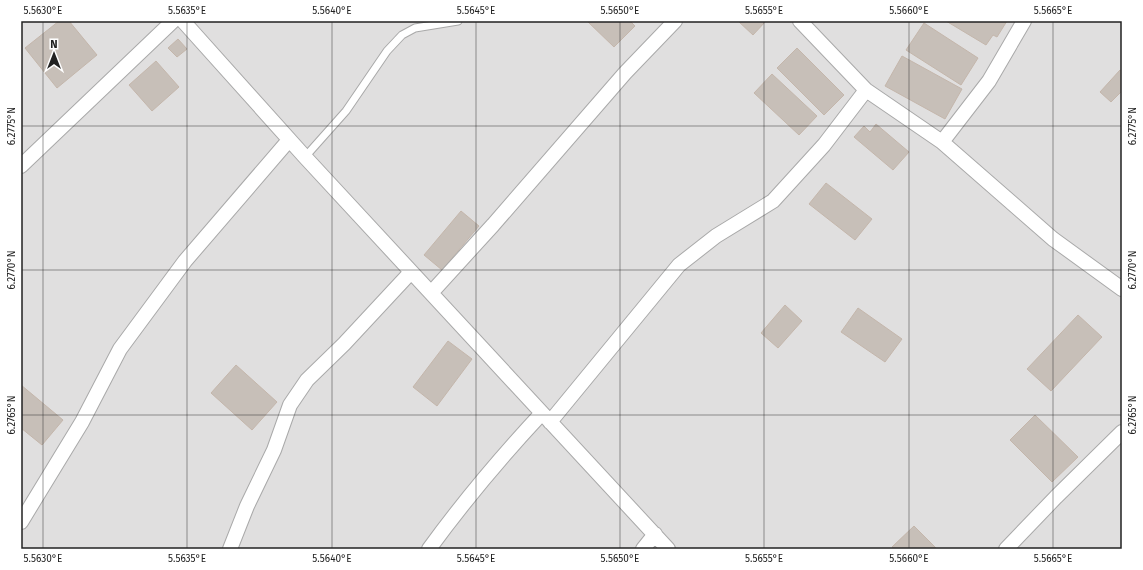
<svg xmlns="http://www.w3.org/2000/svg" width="1143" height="570" font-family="'Fira Sans',sans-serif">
<rect width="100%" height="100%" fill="#f2efe9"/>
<path fill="#e0dfdf" d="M21,21H1122V549H21Z"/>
<path fill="#c7bfb8" stroke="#c4b6ab" d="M59,21H69L97,55L57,88L25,48Z
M587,21H630L635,26L614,47Z
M738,21H766L753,35Z
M946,21H1007L997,37L993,35L986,45Z
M924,23L978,58L961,85L906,50Z
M178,39L187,49L177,57L168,48Z
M797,48L844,95L824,115L777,68Z
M902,56L962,89L945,119L885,86Z
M156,61L179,87L152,111L129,85Z
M1120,70L1122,71V91L1111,102L1100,92Z
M772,74L817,116L799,135L754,93Z
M876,124L909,152L893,170L854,137L864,126L870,132Z
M826,183L872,219L855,240L809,204Z
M461,211L479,226L442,270L424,255Z
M785,305L802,321L778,348L761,333Z
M858,308L902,339L885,362L841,332Z
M1078,315L1102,337L1051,391L1027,369Z
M448,341L472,359L437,406L413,387Z
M236,365L277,402L252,430L211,393Z
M21,385L63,420L42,445L21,428Z
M1035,415L1078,457L1052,482L1010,440Z
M914,526L937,549H895L892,547Z"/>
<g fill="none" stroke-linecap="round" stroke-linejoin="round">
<g stroke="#a9a9a9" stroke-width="9">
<path id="service" d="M305,157L346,111L387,51L402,35L415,28L458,21"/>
</g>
<g stroke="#a9a9a9" stroke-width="16">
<path id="minor" d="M183,21L305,157L668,549
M800,21L866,90L942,142L1053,239L1122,289
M942,142L989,81L1024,21
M21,166L173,21
M431,293L493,225L625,73L675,21
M550,422L679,265L716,236L773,201L824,145L866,90
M21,522L82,422L120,349L185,261L289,140
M230,549L247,506L274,450L290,405L307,380L344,344L411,272
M429,549C464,501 502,456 542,413
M643,549L655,534
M1006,549L1056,497L1122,432"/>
</g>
<use href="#service" stroke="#fff" stroke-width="7"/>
<use href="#minor" stroke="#fff" stroke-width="14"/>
</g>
<path fill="none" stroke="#222" stroke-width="1" stroke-opacity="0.45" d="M43,21V549M187,21V549M332,21V549M476,21V549M620,21V549M764,21V549M909,21V549M1053,21V549M21,126H1122M21,270H1122M21,415H1122"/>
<rect width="1143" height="570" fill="none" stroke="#ffffff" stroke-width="44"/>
<g transform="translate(54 54)" stroke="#ffffff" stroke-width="3" paint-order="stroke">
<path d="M0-3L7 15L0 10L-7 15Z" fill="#222222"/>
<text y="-6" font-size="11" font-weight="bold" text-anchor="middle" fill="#222222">N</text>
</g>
<rect x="22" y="22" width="1099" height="526" fill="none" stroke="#222" stroke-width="1.5"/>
<g font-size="10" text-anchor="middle" fill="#222">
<text x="43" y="14">5.5630°E</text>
<text x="187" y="14">5.5635°E</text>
<text x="332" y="14">5.5640°E</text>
<text x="476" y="14">5.5645°E</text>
<text x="620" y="14">5.5650°E</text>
<text x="764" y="14">5.5655°E</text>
<text x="909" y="14">5.5660°E</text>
<text x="1053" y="14">5.5665°E</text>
<text transform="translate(11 126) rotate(-90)" y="4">6.2775°N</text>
<text transform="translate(1132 126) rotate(-90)" y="4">6.2775°N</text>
<text transform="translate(11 270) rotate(-90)" y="4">6.2770°N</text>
<text transform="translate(1132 270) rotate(-90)" y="4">6.2770°N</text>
<text transform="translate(11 415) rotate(-90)" y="4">6.2765°N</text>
<text transform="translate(1132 415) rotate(-90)" y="4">6.2765°N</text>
<text x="43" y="562">5.5630°E</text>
<text x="187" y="562">5.5635°E</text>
<text x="332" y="562">5.5640°E</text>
<text x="476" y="562">5.5645°E</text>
<text x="620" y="562">5.5650°E</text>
<text x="764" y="562">5.5655°E</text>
<text x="909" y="562">5.5660°E</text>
<text x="1053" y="562">5.5665°E</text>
</g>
</svg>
